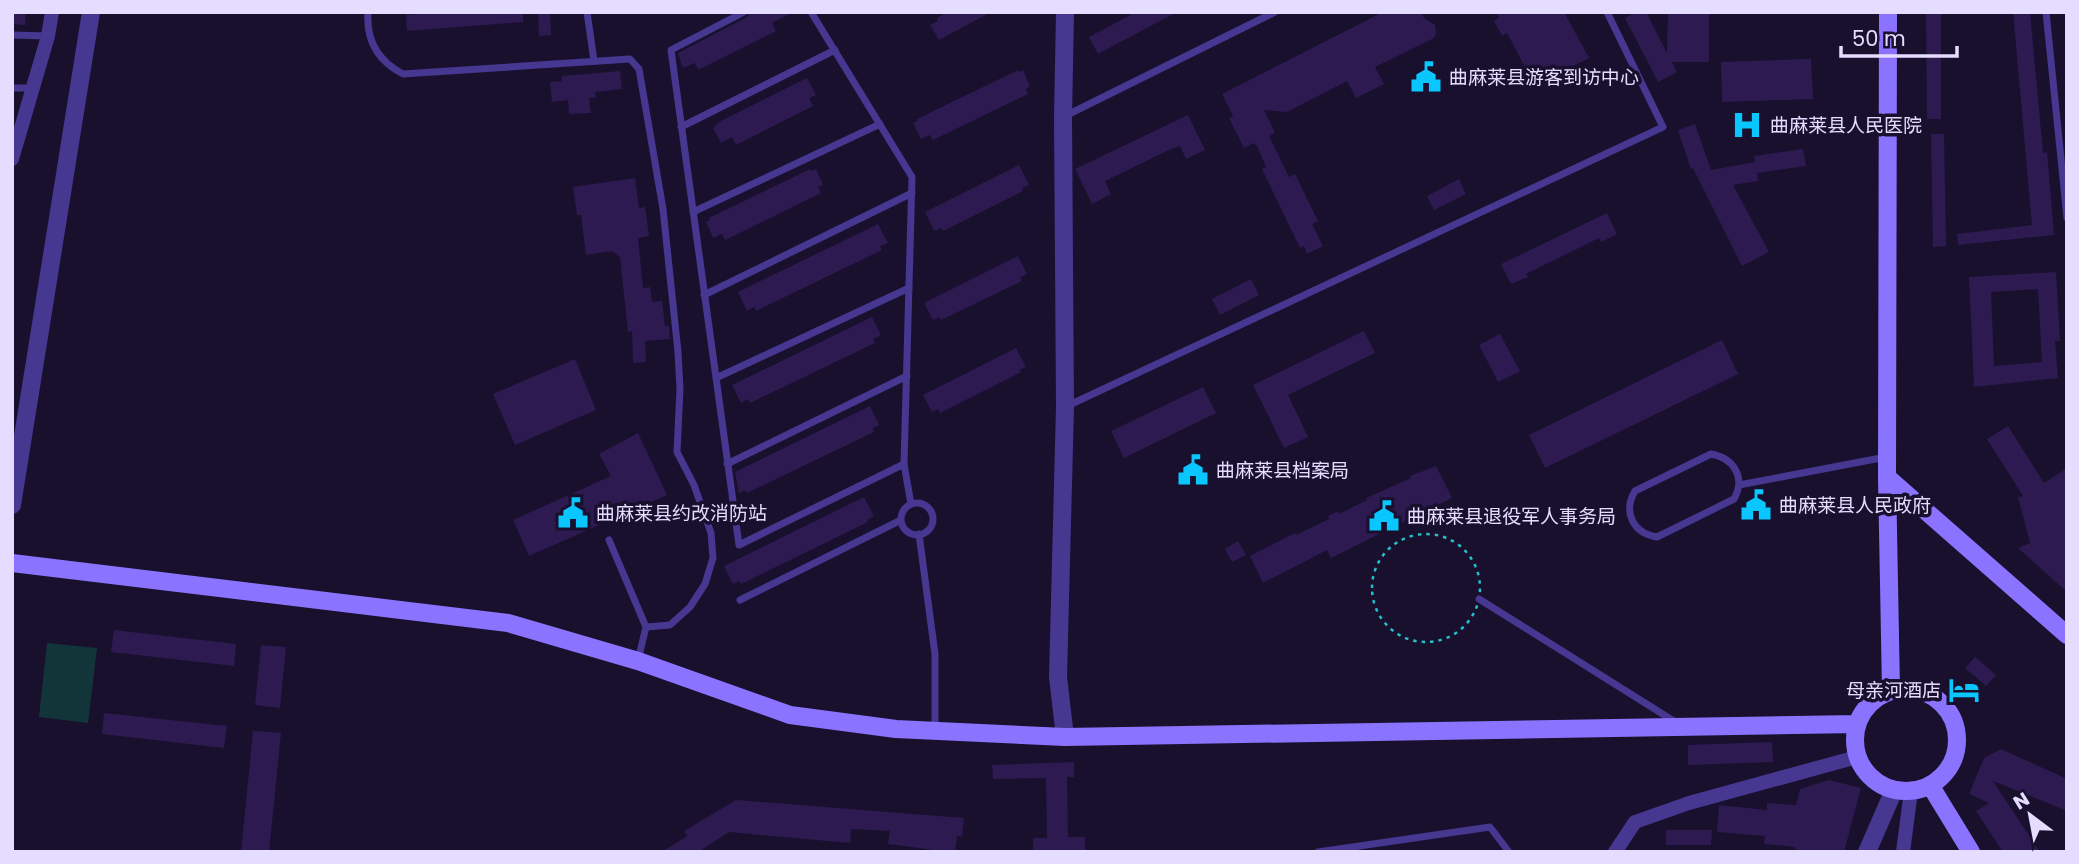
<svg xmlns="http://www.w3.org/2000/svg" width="2079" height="864" font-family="Poppins,'Noto Sans SC',sans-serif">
<rect width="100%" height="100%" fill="#19102e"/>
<path fill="#123539" d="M47,643L97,648L88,723L39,717Z"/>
<path fill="#2c1a51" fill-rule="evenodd" d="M12,12H26L25,25L12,24Z
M441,12H523V22L407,31L406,15Z
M538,12H550L551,35L539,36Z
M750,12H793L772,23L776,31L698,70L695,63L683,68L678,53L747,17Z
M947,12H991L939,40L930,25L938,21L937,18Z
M1136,12H1177L1098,54L1089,37Z
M1383,12H1421L1424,18L1435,25L1436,34L1434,38L1375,67L1384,84L1356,98L1347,81L1287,112L1264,110L1275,133L1269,136L1289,177L1295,174L1318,221L1312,224L1323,246L1307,254L1304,246L1300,248L1262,169L1266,167L1257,146L1254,143L1244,148L1229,118L1233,116L1222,94Z
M1496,12H1564L1589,58L1535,86L1507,33L1502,36L1494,21L1499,18Z
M1636,12H1646L1667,53L1668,12H1709V62H1672L1677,72L1658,82L1625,18Z
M1926,12H1941V119H1927Z
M2013,12H2030L2043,153L2047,152L2054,235L1958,245L1957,234L2032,225Z
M1811,59L1813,99L1722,102L1721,62Z
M1018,70L1019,72L1023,70L1030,86L1026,89L1028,94L933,140L930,135L921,139L913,123L918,121L917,119Z
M620,71L622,89L595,92L596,98H589L591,113L569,114L568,100L552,102L550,82L562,81V76Z
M807,78L816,95L809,98L813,106L736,145L732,137L721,143L713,128L719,122Z
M1188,115L1205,150L1186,159L1180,146L1169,150L1105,181L1111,194L1092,204L1075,169Z
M1695,124L1711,170L1755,162L1754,156L1803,149L1806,166L1757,173L1758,181L1733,185L1769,252L1742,266L1693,168L1691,169L1678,130Z
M1931,134H1944L1946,246L1933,247Z
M1019,165L1029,185L1022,188L1023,191L943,231L941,228L934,231L925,212Z
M810,169L812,171L816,169L823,185L818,187L821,193L725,240L722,234L713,238L706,222L710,220L709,218Z
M635,178L639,208L645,207L649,236L638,238L643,288L650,287L652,302L662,301L665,326H669L670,339L645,341L646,362L633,363L632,331L628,332L620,257L612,251L586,255L581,215H577L573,187Z
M1459,179L1466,194L1434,210L1427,196Z
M1607,213L1617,234L1601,242L1599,238L1526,274L1528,277L1511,284L1501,264Z
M878,224L888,243L880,246L882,250L756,311L754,307L747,311L738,292Z
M1018,256L1027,274L1020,278L1022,281L941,320L939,317L933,320L924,303Z
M2056,272L2060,341H2055L2058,378L1974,387L1969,277ZM2038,289L2042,362L1994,366L1991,292Z
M1251,279L1259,295L1220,315L1212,299Z
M872,317L881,335L873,339L875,343L750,403L748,399L741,403L732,385Z
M1364,331L1375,353L1288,395L1308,437L1284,448L1253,385Z
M1500,334L1520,371L1498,382L1479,345Z
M1722,340L1738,374L1545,468L1529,435Z
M1016,348L1026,367L1019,370L1021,372L940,413L938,409L932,412L923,395Z
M575,359L596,410L515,445L493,394Z
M1203,387L1216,413L1124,458L1111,431Z
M870,406L879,425L873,428L874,432L747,493L746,490L739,493L735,472Z
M2008,426L2044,483L2067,468V592L2018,548L2030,543L2018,497L2023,496L1987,439Z
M638,433L667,495L529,556L513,520L611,476L599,454Z
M1436,466L1452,498L1331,558L1327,550L1263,583L1250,556L1295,533L1296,535L1329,519L1328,516L1338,511L1339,514L1367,500L1366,498L1411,478L1410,476Z
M864,497L874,516L867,520L868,522L741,584L739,581L733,584L724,566Z
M1238,541L1246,555L1232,562L1225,549Z
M114,630L236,644L234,666L111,652Z
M261,645L286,647L280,708L255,705Z
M1975,657L1996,675L1986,686L1965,668Z
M104,713L227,726L224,748L102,734Z
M253,731L281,733L269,852H241Z
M1772,742L1773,762L1688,765V745Z
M2001,749L2067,779V811L1993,781L2040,852H2003L1976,811L1989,803L1969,794L1984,758Z
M1074,762V777H1067L1068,837H1085V852H1033V838H1047L1046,778L993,779L992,765Z
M1829,780L1861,788L1844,852H1806L1795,849V847L1764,844L1765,836L1717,832L1719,805L1767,810V803L1796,805L1800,789Z
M736,800L964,818L962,837L957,836L955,852H950L888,844L890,831L851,829L850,843L729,832L698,852H662L687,836L684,831Z
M1666,830H1712L1711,845H1666Z"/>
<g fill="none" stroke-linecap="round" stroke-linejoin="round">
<path stroke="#26bec9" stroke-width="2.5" stroke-dasharray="3.5 5" stroke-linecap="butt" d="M1372 588a54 54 0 1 1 108 0a54 54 0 1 1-108 0Z"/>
<path stroke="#463791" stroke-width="7" d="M368,12C366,40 378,61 403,74L630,59L639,69L663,209L678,352L680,389L677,452L694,485L711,533L713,558L705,584L690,607L670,625L646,627
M587,12L594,61
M744,12L671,50L739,545L904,464
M811,12L912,177L904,464L911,504
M2046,12L2067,218
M12,35L48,36
M12,88H33
M1065,116L1275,12
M681,127L835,50
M693,212L880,124
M704,295L912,193
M716,378L909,288
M1065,407L1663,127L1607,12
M1711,454C1734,458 1746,478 1734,499L1657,537C1632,533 1623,511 1635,491Z
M727,464L907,376
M1739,485L1886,457
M901 519a16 16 0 1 1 32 0a16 16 0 1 1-32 0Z
M919,534L935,654V728
M609,540L646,627L638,660
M1479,599L1677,723
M740,600L901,520
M1318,852L1490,827L1509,852"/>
<path stroke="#463791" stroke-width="14" d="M12,159L48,36L52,12
M1615,852L1635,822L1689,803L1857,757
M1903,852L1911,791"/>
<path stroke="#463791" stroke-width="18" d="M1065,12L1063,118L1065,407L1058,677L1065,737
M12,505L91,12
M1867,852L1894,790"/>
<path stroke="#8a74ff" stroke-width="18" d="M1888,12L1887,477L1891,690
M1887,477L2067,635
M12,563L508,623L638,661L790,715L896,729L1065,737L1857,724
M1855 740a51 51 0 1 1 102 0a51 51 0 1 1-102 0Z
M1930,785L1971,852"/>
</g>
<defs>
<g id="civic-bare" transform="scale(2.415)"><path d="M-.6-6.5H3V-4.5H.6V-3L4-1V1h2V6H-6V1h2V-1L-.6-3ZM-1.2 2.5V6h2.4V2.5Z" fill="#09c6ff" stroke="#19102e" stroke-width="2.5" paint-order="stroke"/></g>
<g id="hospital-bare" transform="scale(2.415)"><path d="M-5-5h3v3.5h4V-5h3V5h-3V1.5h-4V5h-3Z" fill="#09c6ff" stroke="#19102e" stroke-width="2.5" paint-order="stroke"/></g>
<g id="hotel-bare" transform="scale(2.415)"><path d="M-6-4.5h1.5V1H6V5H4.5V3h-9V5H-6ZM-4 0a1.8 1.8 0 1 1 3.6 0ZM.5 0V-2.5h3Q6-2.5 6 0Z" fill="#09c6ff" stroke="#19102e" stroke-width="2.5" paint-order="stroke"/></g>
</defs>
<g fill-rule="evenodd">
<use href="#civic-bare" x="1426" y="77"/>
<use href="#hospital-bare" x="1747" y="125"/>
<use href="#civic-bare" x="1193" y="470"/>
<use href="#civic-bare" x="1756" y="505"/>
<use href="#civic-bare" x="573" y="513"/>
<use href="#civic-bare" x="1384" y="516"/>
<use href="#hotel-bare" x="1964" y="690"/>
</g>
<g text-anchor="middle" stroke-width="7" stroke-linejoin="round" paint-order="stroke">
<g font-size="19" fill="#e5ddff" stroke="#19102e" text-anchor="start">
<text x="1449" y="84">曲麻莱县游客到访中心</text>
<text x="1770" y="132">曲麻莱县人民医院</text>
<text x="1216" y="477">曲麻莱县档案局</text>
<text x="1779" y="512">曲麻莱县人民政府</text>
<text x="596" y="520">曲麻莱县约改消防站</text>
<text x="1407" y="523">曲麻莱县退役军人事务局</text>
<text x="1941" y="697" text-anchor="end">母亲河酒店</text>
</g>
</g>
<rect width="2079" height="864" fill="none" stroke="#e5ddff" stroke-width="28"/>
<g transform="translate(2030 815) rotate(328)" stroke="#19102e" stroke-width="5" paint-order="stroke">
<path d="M0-5L12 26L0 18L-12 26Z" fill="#e5ddff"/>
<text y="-10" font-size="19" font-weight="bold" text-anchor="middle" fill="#e5ddff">N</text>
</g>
<path d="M1841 46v10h116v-10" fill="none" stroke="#e5ddff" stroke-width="3.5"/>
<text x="1852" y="46" font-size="21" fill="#e5ddff" stroke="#19102e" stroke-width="5" paint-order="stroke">50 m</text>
</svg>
